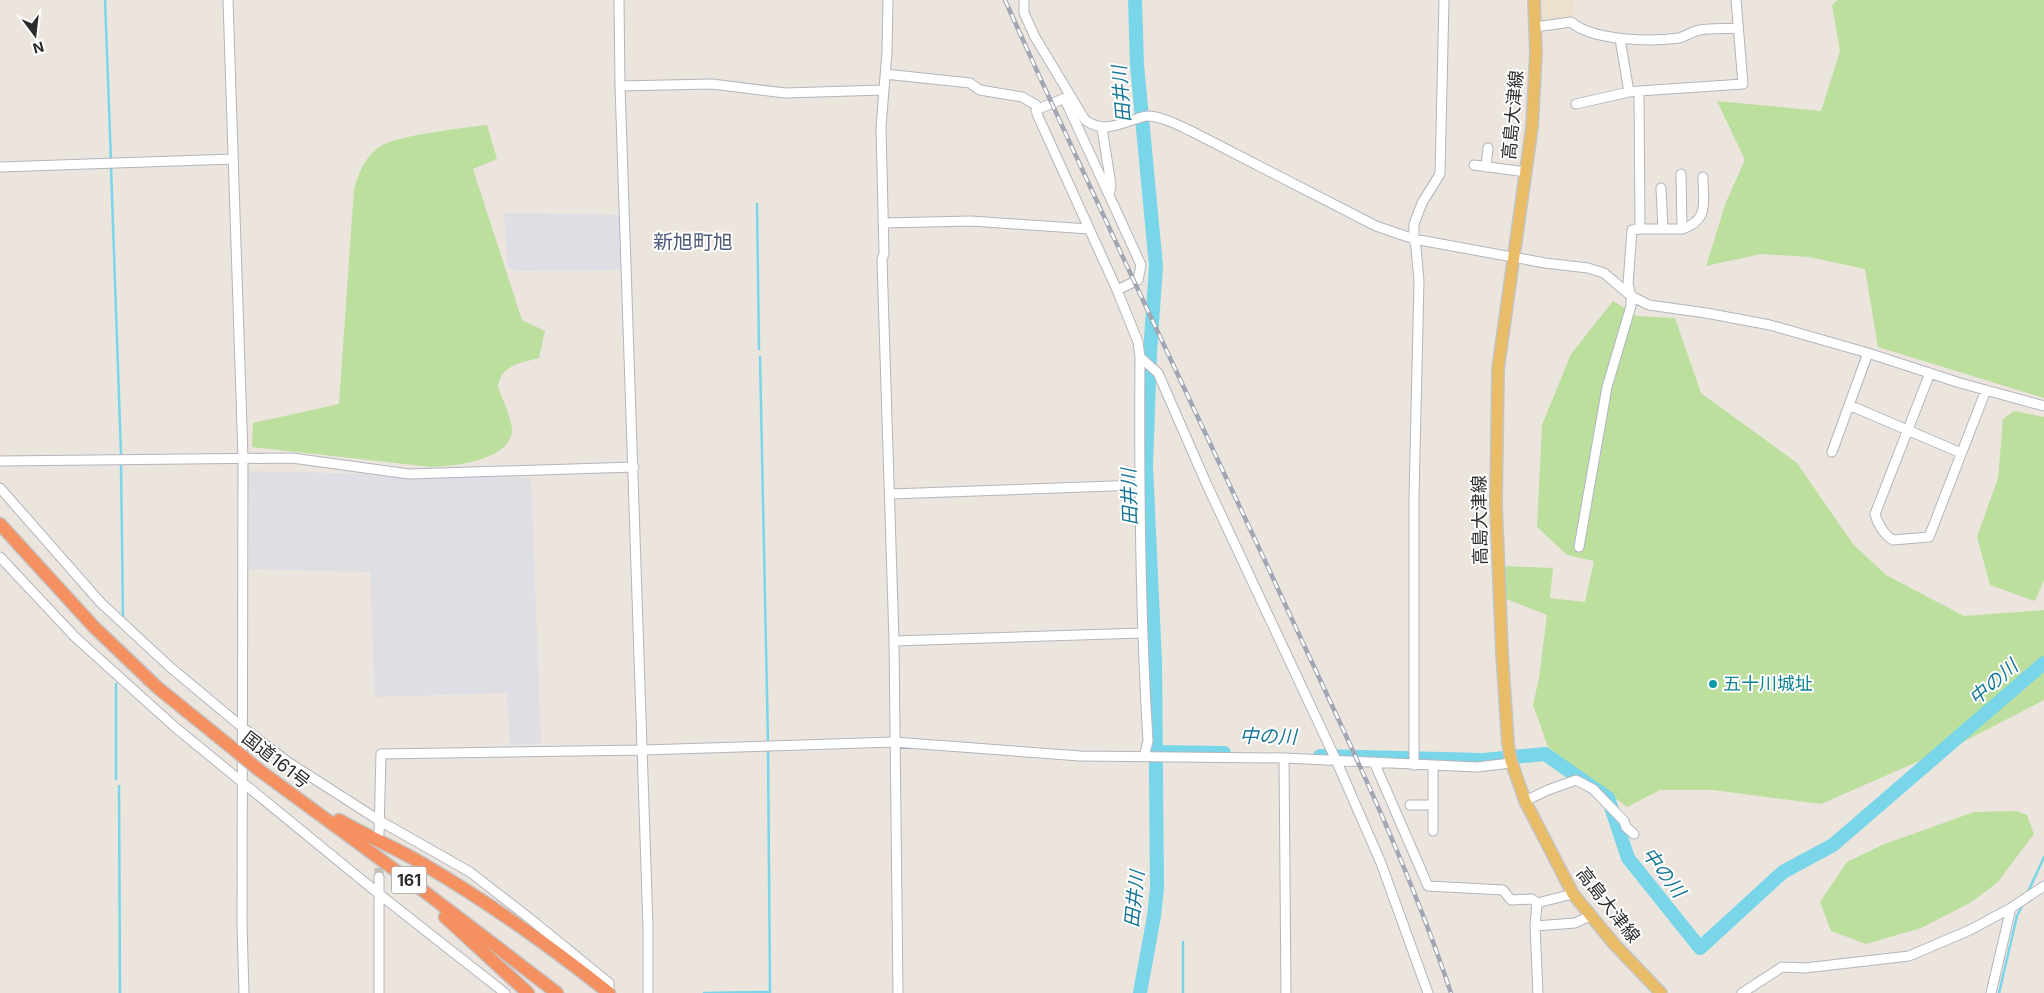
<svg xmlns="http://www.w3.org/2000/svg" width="2044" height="993" font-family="Inter,'Noto Sans JP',sans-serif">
<rect width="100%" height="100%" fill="#ece5de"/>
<path fill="#dfdee5" d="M504,213L619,215L622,270L517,271L508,268Z
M249,471L531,478L541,743L510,745L507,693L375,697L370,572L249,569Z"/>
<path fill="#ede0cf" d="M1538,0H1575L1572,18L1539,22Z"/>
<path fill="#bcdf9e" d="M1837,0H2044V398L1878,347L1865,269L1809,257L1761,254L1706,266L1726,202L1745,160L1717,101L1821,111L1840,51L1832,5Z
M487,125L497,159L473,169L522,320L545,331L539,358C520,363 501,365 498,387C502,398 513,421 512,432C508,461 454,466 431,467L252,447L253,423L339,404L354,189C359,173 364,158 379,147C396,135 464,128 487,125Z
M1613,301L1637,316L1675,318L1701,393L1797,463L1853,544L1886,575L1964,616L2044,610V700L1967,740L1821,804L1713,790H1660L1627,807L1548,747L1533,705L1539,678L1547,615L1506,599L1504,566L1553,568L1550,598L1585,602L1594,561L1567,555L1537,527L1542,425L1571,354Z
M2014,411L2044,417V580L2035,601L1990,585L1977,537L1998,478L2003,419Z
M2016,811L2027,815L2034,834L1997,883L1970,903L1921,928L1866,944L1831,931L1820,902L1847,862L1882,845L1974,812Z"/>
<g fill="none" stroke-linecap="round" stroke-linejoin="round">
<path stroke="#78d6e8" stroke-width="2.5" d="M105,0L111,160
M111,167L121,454
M757,204L759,349
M760,357L768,743
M121,465L123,617
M116,779V684
M119,786L120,993
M2028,892L2044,857
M704,993L770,992L768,749
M1183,993V942
M1999,993L2017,916L2023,904"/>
<path stroke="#78d6e8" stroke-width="14" d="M1135,0L1137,65L1156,266L1150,353L1146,466L1155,662L1157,888L1154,916L1140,993
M1157,752L1224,753
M1320,756L1483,760L1545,754L1608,798L1628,858L1700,948L1783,872L1833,845L2044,663"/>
<path stroke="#c5c0ba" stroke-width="9" stroke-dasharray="9 4.5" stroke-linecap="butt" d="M379,877V837"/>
<g stroke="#b2b5be" stroke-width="11">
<path id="minor" d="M228,0L243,458L242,924L244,993
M619,0L620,86L648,927V993
M888,0L887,52L881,127L884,253L882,260L894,641L898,993
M1024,0V13L1035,37L1085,120C1104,133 1116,125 1136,119C1139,118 1144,116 1147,116C1161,116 1178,125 1191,131L1376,226L1414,239L1545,263L1588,268L1604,273L1631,296L1649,305L1706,313L1770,325L1868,353L1960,383L2044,406
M1535,27L1571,22C1593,41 1651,42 1679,38C1686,36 1693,31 1700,30C1713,28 1726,29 1738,28
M1620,39L1629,92
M885,74L970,83L980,90L1022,97L1036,105L1037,114L1117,290L1138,342L1140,357C1139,485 1140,613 1148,741L1144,757
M620,86L712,84L785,93L883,90
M1070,96L1067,104L1109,195
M1576,104L1629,92L1639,91
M1036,110L1070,96
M1102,128L1111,185L1109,195L1141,265L1138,280L1117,290
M1474,165L1526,172
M0,167L233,159
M1486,167L1488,148
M1681,174L1682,229
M1661,188L1663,229
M883,223L971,221L1089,229
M1640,229H1682C1710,220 1703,201 1703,177
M1140,357L1158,373L1207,485L1336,760L1381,863L1428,993
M1930,373L1875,514C1877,523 1884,535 1893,540L1929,537L1986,390
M1849,405L1961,453
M1832,452L1868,353
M0,461L292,458L409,474L634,467
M0,488L101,603L170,667L242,727L288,762L380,821L470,872L533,921L609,983V993
M891,494L1139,485
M1579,547L1607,387L1631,306V296L1628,284L1632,230L1640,229L1639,91L1743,84L1736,0
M0,557L75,637L176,728L379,894L505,993
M894,641L1142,633
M1284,758L1286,993
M1374,762L1428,886L1503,890L1511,900L1532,899L1537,903
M1414,765V497L1419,281L1416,248L1414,239V224L1422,203L1440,174L1444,0
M1433,765V831
M1525,801L1548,790L1576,780L1593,789L1624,821L1626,827L1634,834
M1410,805H1433
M379,834L381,754L643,750L894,742L1080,756L1284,758L1477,767L1511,763
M379,877V993
M1535,926L1575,923L1590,916
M1538,993L1535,926L1537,903L1573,894
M1742,993L1782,967L1805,968L1909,956L1970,930L2011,908L2044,886
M1991,993L2011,908"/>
</g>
<g stroke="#c4c4c4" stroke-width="14">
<path id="major" d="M1534,0L1536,53L1532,127L1498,369L1496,505L1502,653L1508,744L1511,761L1525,801L1573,894L1615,945L1661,993"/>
</g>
<g stroke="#c4c4c4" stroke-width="15">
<path id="highway" d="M0,524L94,627L158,688L236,751
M259,770L425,892L557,993
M339,820C366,836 396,848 423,864C488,902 550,946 609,993
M445,917L528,993"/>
</g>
<use href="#minor" stroke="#fff" stroke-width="9"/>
<use href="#major" stroke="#e9bc67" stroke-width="11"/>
<use href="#highway" stroke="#f59060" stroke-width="12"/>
<g stroke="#a1a6b4" stroke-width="4.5">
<path id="rail" d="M1005,0C1091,193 1183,384 1272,576C1335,714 1403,849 1451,993"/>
</g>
<use href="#rail" stroke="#fff" stroke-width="2.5" stroke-dasharray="8" stroke-linecap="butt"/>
<g stroke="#c4c4c4" stroke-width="15" stroke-linecap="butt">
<path id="highway-bridge" d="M236,751L259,770"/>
</g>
<use href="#highway-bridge" stroke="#f59060" stroke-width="12"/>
</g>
<circle fill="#0f9aa8" stroke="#fff" stroke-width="2" cx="1713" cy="684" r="5"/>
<g text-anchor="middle" stroke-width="4" stroke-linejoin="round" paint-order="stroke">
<rect fill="#fff" stroke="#6b6b6b" stroke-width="1" x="391.5" y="866.5" width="35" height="27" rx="4"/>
<g font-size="16" font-weight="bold" fill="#2b2b2b">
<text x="409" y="886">161</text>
</g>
<g font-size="18" fill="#2b2b2b" stroke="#fff">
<text transform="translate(1513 115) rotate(-85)" y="6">高島大津線</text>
<text transform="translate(1480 520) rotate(-91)" y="6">高島大津線</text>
<text transform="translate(276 760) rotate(38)" y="6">国道161号</text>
<text transform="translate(1608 905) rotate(52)" y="6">高島大津線</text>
</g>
<g font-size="18" fill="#0d838f" stroke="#fff" text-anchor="start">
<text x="1723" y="690">五十川城址</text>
</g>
<g font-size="19" font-style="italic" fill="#157795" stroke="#fff">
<text transform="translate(1121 94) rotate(-95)" y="7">田井川</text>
<text transform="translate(1129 497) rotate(-92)" y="7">田井川</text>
<text transform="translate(1993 682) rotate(-41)" y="7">中の川</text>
<text transform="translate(1268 736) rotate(1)" y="7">中の川</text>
<text transform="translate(1664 872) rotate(53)" y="7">中の川</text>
<text transform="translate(1134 899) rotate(-84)" y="7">田井川</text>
</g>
<g font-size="20" fill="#4e5b79" stroke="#fff">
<text x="693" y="249">新旭町旭</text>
</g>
</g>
<g transform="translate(35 35) rotate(165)" stroke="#ffffff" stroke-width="4" paint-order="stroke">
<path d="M0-4L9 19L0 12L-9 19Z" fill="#2b2b2b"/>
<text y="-8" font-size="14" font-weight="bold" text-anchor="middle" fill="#2b2b2b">N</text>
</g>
</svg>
